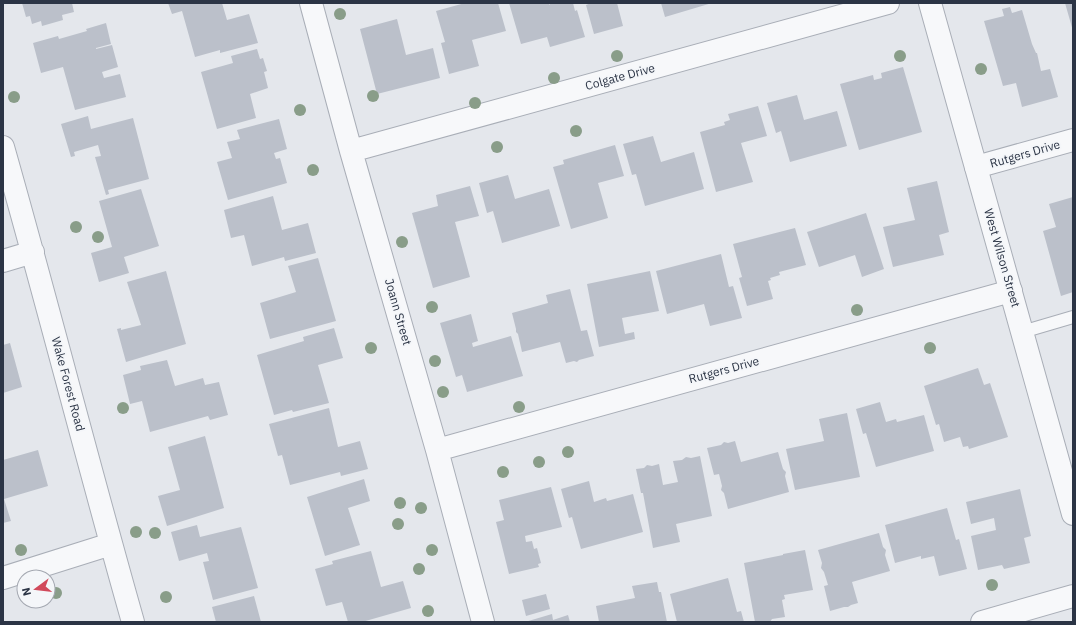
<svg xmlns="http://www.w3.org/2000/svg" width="1076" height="625" font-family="'IBM Plex Sans',sans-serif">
<rect width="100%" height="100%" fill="#e4e7ec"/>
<path fill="#bbc0ca" d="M22,3H72L74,12L62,15L63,20L42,26L41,21L32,24L30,16L26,17Z
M168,3H222L227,20L249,14L258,43L220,53V50L195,57L182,11L172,14Z
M465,3H498L506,31L472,40L479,66L449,74L441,43L445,42L436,11Z
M509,3H549V5L551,3H573L575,11L577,10L585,37L550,47L547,37L521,44Z
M591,3H617L623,26L594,34L586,5Z
M661,3H712L665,17Z
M1065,3H1073V31Z
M1010,7L1012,13L1022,10L1032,44L1036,53H1037L1041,71L1050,69L1058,97L1022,107L1016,83L1003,86L984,21L1004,16L1002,9Z
M397,19L406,55L433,48L440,78L377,94L360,29Z
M106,23L111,44L96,48V49L112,45L118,67L102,72L104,78L120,74L126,97L75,110L63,67L41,73L33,43L58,36L59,39L87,31L86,29Z
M257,49L260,59L263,58L267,71L264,72L268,88L250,94L256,118L217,129L201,72L233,63L231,56Z
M903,67L922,132L859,150L840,84L873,75L874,80L882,78L881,73Z
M797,95L804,120L837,111L847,146L790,162L781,131L776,133L767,103Z
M758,106L767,136L741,143L753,182L716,192L700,132L725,125L724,122L730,120L728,114Z
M88,116L91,129L133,118L149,179L108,190L109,194L106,195L95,157L101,156L98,145L74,152L75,156L71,157L61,124Z
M279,119L287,149L274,153L276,159L280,158L287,183L228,200L217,162L232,158L227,142L240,139L237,130Z
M653,136L661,162L694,152L704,189L645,206L636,174L632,175L623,144Z
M615,145L624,176L598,183L608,218L571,229L553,167L564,164L563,160Z
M508,175L515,199L549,189L560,226L502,243L493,211L487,213L479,183Z
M937,181L949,232L939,235L944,255L893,267L883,227L915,220L907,188Z
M470,186L479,216L455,222L470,277L433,288L412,213L438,206L436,195Z
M141,189L159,246L124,257L129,273L99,282L91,253L112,247L99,201Z
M273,196L282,230L308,223L316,253L285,261L284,257L252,266L244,235L231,238L224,210Z
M1073,197V292L1061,296L1043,231L1056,227L1049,204Z
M866,213L884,269L862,277L855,255L819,267L807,232Z
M795,228L806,265L779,272L780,275L770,278L771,280L768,281L773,299L747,306L739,278L742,277L733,244Z
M721,254L729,287L733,286L742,318L710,326L704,304L667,314L656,271Z
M318,258L336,321L270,339L260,303L296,292L288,266Z
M166,271L186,344L126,362L117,329L121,328V330L141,325L127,282Z
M650,271L659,311L622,318L625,334L634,332L635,339L599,347L587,284Z
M570,289L581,331L587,330L594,356L579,360L577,362L574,361L566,363L560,342L522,352L518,334L516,332V329L512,313L548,303L546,295Z
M471,314L478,341L472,343L473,347L511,336L523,376L467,392L462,375L456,377L440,323Z
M334,328L343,358L318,365L329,403L293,412L292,410L274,415L257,355L304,341L303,337Z
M10,343L22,387L3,393V345Z
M167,360L175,386L203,378L205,385L219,382L228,415L210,420L208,416L150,432L142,401L130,404L123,375L141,370L140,366Z
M978,368L984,385L990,383L1008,437L969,449L968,446L963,447L960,437L944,442L939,424L936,425L924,386Z
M880,402L886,422L896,419L897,422L924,415L934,451L876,467L866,433L863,434L856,409Z
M329,408L338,447L360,441L368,469L341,476L340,472L290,485L282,455L278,456L269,424Z
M847,413L860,477L795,490L786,449L824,441L819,419Z
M205,436L224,508L167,526L158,496L180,490L168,447Z
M735,441L741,462L778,452L783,469L786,472L785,476L789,492L728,509L724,493L721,490L722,486L719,474L714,475L707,448L721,445L724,442L728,443Z
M38,450L48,486L4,499L11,521L3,523V460Z
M700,456L712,516L676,524L680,542L653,548L643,493H641L636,469L644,468L647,465L652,466L659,464L663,485L678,482L673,461L682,460L686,457L691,458Z
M364,479L370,501L348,508L360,545L325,556L307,497Z
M589,481L594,502L606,498L607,501L633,494L643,532L581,549L572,517L569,518L561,489Z
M551,487L562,527L525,536L526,542L532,541L534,549L537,548L541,563L538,564L539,567L509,574L496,522L504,520L499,500Z
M1020,489L1031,536L1024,538L1030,563L1004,569L1002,565L978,570L971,536L996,530L994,518L971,524L966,502Z
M947,508L956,540L959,539L967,569L939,576L934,556L921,559V556L895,563L885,525Z
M197,525L200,537L241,527L258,588L213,600L203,562L209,561L207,553L179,561L171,532Z
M879,533L883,547L886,550L885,555L890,571L852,582L858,603L851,605L848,607H844L830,611L824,586L828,585L824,572L821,568L822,563L818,550Z
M805,550L813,590L784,595L785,599L782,600L785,617L772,619L770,622H755L744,563L783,555V554Z
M371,551L381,587L403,581L411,608L362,622H348L342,602L326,606L315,569L333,564L332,561Z
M728,578L737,612L741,611L744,622H677L670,594Z
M657,582L659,592H661L667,622H599L596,606L635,598L632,586Z
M546,594L550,609L526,616L522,600Z
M254,596L261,622H216L212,607Z
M552,614L553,620L568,615L570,622H525Z"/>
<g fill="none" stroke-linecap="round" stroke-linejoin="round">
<g stroke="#a9aeb7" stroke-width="14">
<path id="service" d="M1022,332L1073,317"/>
</g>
<g stroke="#a9aeb7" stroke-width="24">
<path id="minor" d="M311,3L351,151L437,450L483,622
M3,147C48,305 88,464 133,622
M351,151L888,3
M976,167L1073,140
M3,261L33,252
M437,450L1011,291
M3,578L111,544
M982,622L1073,596"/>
</g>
<g stroke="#a9aeb7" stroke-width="24">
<path id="tertiary" d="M930,3L1073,514"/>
</g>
<use href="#service" stroke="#f7f8fa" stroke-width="12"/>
<use href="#minor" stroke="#f7f8fa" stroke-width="22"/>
<use href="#tertiary" stroke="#f7f8fa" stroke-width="22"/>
</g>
<g fill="#899d89">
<circle cx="340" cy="14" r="6"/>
<circle cx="617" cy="56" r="6"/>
<circle cx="900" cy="56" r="6"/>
<circle cx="981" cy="69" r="6"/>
<circle cx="554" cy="78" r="6"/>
<circle cx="373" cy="96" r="6"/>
<circle cx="14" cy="97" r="6"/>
<circle cx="475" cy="103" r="6"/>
<circle cx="300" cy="110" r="6"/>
<circle cx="576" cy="131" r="6"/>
<circle cx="497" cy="147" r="6"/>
<circle cx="313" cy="170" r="6"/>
<circle cx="76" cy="227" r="6"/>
<circle cx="98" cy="237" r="6"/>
<circle cx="402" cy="242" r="6"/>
<circle cx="432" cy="307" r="6"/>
<circle cx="857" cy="310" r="6"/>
<circle cx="371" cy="348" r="6"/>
<circle cx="930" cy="348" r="6"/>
<circle cx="435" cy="361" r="6"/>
<circle cx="443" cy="392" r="6"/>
<circle cx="519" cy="407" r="6"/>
<circle cx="123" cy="408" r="6"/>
<circle cx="568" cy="452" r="6"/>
<circle cx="539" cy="462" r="6"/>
<circle cx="503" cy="472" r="6"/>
<circle cx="400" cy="503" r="6"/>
<circle cx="421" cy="508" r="6"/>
<circle cx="398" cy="524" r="6"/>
<circle cx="136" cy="532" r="6"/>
<circle cx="155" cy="533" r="6"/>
<circle cx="21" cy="550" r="6"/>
<circle cx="432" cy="550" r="6"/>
<circle cx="419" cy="569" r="6"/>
<circle cx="992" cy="585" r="6"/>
<circle cx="56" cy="593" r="6"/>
<circle cx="166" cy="597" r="6"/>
<circle cx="428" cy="611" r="6"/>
</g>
<g text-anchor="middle" stroke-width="3.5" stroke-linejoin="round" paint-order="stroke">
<g font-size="12" fill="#2b3445" stroke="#f4f6f9">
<text transform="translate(620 77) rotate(-15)" y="4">Colgate Drive</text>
<text transform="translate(1025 154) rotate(-16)" y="4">Rutgers Drive</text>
<text transform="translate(1002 258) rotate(74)" y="4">West Wilson Street</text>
<text transform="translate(398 312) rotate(74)" y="4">Joann Street</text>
<text transform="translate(724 370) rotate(-15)" y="4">Rutgers Drive</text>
<text transform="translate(68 384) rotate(75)" y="4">Wake Forest Road</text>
</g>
</g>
<rect width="1076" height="625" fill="none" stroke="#2b3445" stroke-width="8"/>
<g transform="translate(36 589) rotate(255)"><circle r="19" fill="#f4f6f9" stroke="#a4a8b1"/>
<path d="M0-3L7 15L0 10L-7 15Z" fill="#d1495b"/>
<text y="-6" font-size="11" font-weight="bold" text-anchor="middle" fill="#2b3445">N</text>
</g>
</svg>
